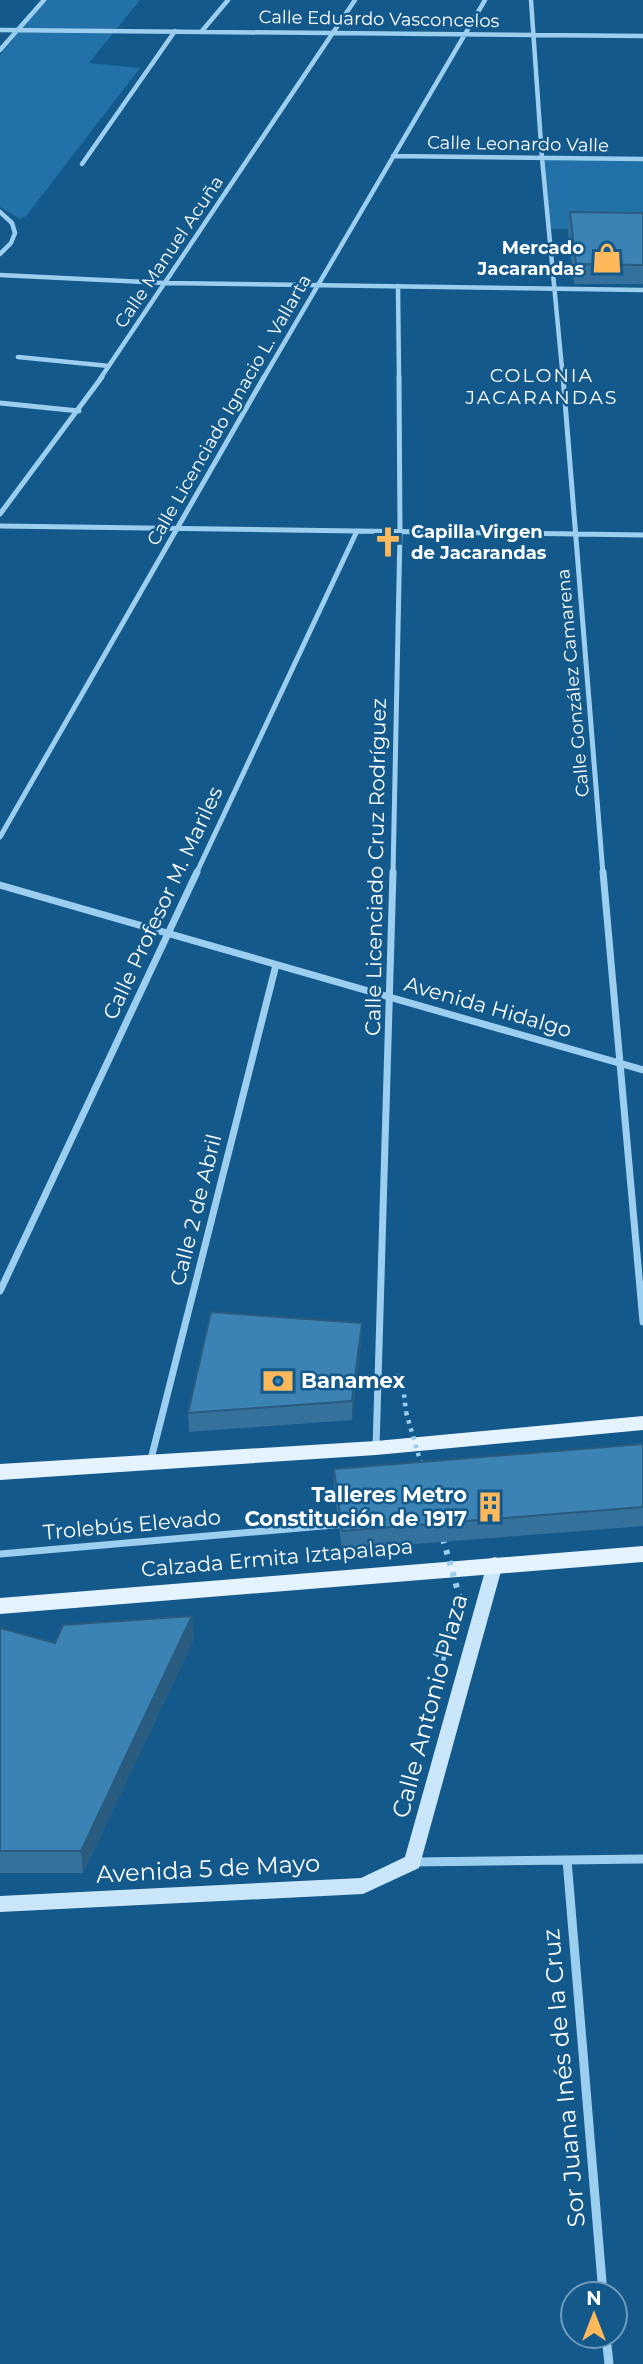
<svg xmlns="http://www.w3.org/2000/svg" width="643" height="2364" font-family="Montserrat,sans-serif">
<rect width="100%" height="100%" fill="#13598c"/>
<path fill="#2272a9" d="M46,0H140L89,63L140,68L26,216L20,219L0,207V55Z
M543,158L643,159V230L551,229Z"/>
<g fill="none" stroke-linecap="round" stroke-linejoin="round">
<path stroke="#9ccef0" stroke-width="4.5" stroke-dasharray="3.5 5" stroke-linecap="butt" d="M395,1376H402L406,1412"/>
<path stroke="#9ccef0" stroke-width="6" stroke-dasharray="4.5 7" stroke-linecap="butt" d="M446,1658L435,1656L451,1628"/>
<path stroke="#9ccef0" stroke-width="7" d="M0,1554L346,1524"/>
<path stroke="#9ccef0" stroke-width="4.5" d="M531,0L542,158L563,379
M0,30L643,36
M202,31L228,0
M0,50L44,0
M393,156L643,159
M82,164L175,31
M0,212L12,223L15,233L11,243L0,254
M0,275L165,283L643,290
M398,286L399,379
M18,357L109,366
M100,379L355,0
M263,379L485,0"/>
<path stroke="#9ccef0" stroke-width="5" d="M563,377L603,874
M0,403L79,411
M0,514L102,377
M0,526L643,535
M0,837L264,377
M196,874L357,531
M393,874L400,532L399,377"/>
<path stroke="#9ccef0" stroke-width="7" d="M603,872L643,1322
M0,885L643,1070
M0,1291L197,872
M376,1448L393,872
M150,1463L276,965"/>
<path stroke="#9ccef0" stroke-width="9" d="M567,1860L603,2294
M413,1862L643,1859
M606,2336L609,2364"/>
<path fill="#cae6fb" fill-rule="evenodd" d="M495,1557L501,1559L503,1564L419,1868L363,1894L0,1912V1896L361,1878L405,1857L487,1564L489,1559Z"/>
<path fill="#e5f3ff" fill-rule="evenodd" d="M643,1416V1430L376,1455L0,1480V1464L376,1441Z
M643,1546V1562L0,1614V1598Z"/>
<path stroke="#9ccef0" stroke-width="4.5" stroke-dasharray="3.5 5" stroke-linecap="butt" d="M406,1412L422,1467"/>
<path stroke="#9ccef0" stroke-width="6" stroke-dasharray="4.5 7" stroke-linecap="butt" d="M443,1539L463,1609"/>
</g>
<path fill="#34719c" d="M570,212L643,213V284H574L568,231Z
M361,1342L352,1420L189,1432L188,1413Z
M643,1444V1526L342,1550L334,1488V1469Z
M192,1616L194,1639L83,1873H0V1628L55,1643Z"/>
<path fill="#2a5c7f" d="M362,1323L361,1342L352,1420V1401Z
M192,1616L194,1639L83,1873L81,1851Z"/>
<path fill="#3c83b5" stroke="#2a5c7f" stroke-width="2" d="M570,212L643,213V265L576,264Z
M211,1312L362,1323L352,1401L188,1413Z
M643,1444V1507L342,1531L334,1469Z
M192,1616L81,1851H0V1628L55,1643L63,1625Z"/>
<defs>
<g id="shop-bare" transform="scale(2.415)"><path d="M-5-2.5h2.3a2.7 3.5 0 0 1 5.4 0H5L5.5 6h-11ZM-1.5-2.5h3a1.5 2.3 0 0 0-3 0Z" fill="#ffb95b" stroke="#13598c" stroke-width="2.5" paint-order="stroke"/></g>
<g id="church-bare" transform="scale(2.415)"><path d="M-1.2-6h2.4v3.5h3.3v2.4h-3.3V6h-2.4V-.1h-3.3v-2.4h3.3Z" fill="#ffb95b" stroke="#13598c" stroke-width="2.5" paint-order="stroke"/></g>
<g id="bank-bare" transform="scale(2.415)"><path d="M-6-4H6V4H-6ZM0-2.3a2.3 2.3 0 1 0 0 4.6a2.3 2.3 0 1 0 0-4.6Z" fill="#ffb95b" stroke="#13598c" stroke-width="2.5" paint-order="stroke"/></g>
<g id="building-bare" transform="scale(2.415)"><path d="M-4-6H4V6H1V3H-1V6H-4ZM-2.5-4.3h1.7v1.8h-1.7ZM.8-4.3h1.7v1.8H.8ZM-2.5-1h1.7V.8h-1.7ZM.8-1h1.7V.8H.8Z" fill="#ffb95b" stroke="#13598c" stroke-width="2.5" paint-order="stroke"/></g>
</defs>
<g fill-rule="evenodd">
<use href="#shop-bare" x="607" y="258"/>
<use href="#church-bare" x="388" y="542"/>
<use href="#bank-bare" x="278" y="1381"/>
<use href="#building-bare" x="490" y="1507"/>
</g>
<g text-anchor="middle" stroke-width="5" stroke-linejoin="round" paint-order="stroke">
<g font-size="18" fill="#fff" stroke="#13598c">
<text transform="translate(379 19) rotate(1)" y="6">Calle Eduardo Vasconcelos</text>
<text transform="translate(518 144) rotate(1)" y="6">Calle Leonardo Valle</text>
<text transform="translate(169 252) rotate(-56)" y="6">Calle Manuel Acuña</text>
<text transform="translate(229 410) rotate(-60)" y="6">Calle Licenciado Ignacio L. Vallarta</text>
<text transform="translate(573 683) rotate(-95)" y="6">Calle González Camarena</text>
</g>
<g font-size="18" font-weight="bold" fill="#fff" stroke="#13598c" text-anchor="end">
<text x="584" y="254">Mercado<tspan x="584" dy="21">Jacarandas</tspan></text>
<text x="411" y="538" text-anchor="start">Capilla Virgen<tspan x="411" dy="21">de Jacarandas</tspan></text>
</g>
<g font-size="19" letter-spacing="2" fill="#fff" stroke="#13598c">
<text x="542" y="382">COLONIA<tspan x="542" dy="22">JACARANDAS</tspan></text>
</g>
<g font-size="21" fill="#fff" stroke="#13598c">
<text transform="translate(376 867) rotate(-89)" y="7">Calle Licenciado Cruz Rodríguez</text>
<text transform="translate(163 903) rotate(-65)" y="7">Calle Profesor M. Mariles</text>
<text transform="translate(488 1007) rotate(16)" y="7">Avenida Hidalgo</text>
<text transform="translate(196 1210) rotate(-76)" y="7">Calle 2 de Abril</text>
<text transform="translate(132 1525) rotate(-5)" y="7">Trolebús Elevado</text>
<text transform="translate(277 1558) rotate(-5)" y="7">Calzada Ermita Iztapalapa</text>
</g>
<g font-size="21" font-weight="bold" fill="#fff" stroke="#13598c" text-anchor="start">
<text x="301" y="1388">Banamex</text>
<text x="467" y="1502" text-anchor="end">Talleres Metro<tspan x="467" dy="24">Constitución de 1917</tspan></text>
</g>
<g font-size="24" fill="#fff" stroke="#13598c">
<text transform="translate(430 1706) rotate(-75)" y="8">Calle Antonio Plaza</text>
<text transform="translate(208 1869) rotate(-3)" y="8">Avenida 5 de Mayo</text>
<text transform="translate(564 2078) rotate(-95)" y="8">Sor Juana Inés de la Cruz</text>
</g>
</g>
<g transform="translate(594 2315)"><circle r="33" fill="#13598c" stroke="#719bba" stroke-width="2"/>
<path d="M0-5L12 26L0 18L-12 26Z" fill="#ffb95b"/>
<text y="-10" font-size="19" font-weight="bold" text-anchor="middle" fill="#ffffff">N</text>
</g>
</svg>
